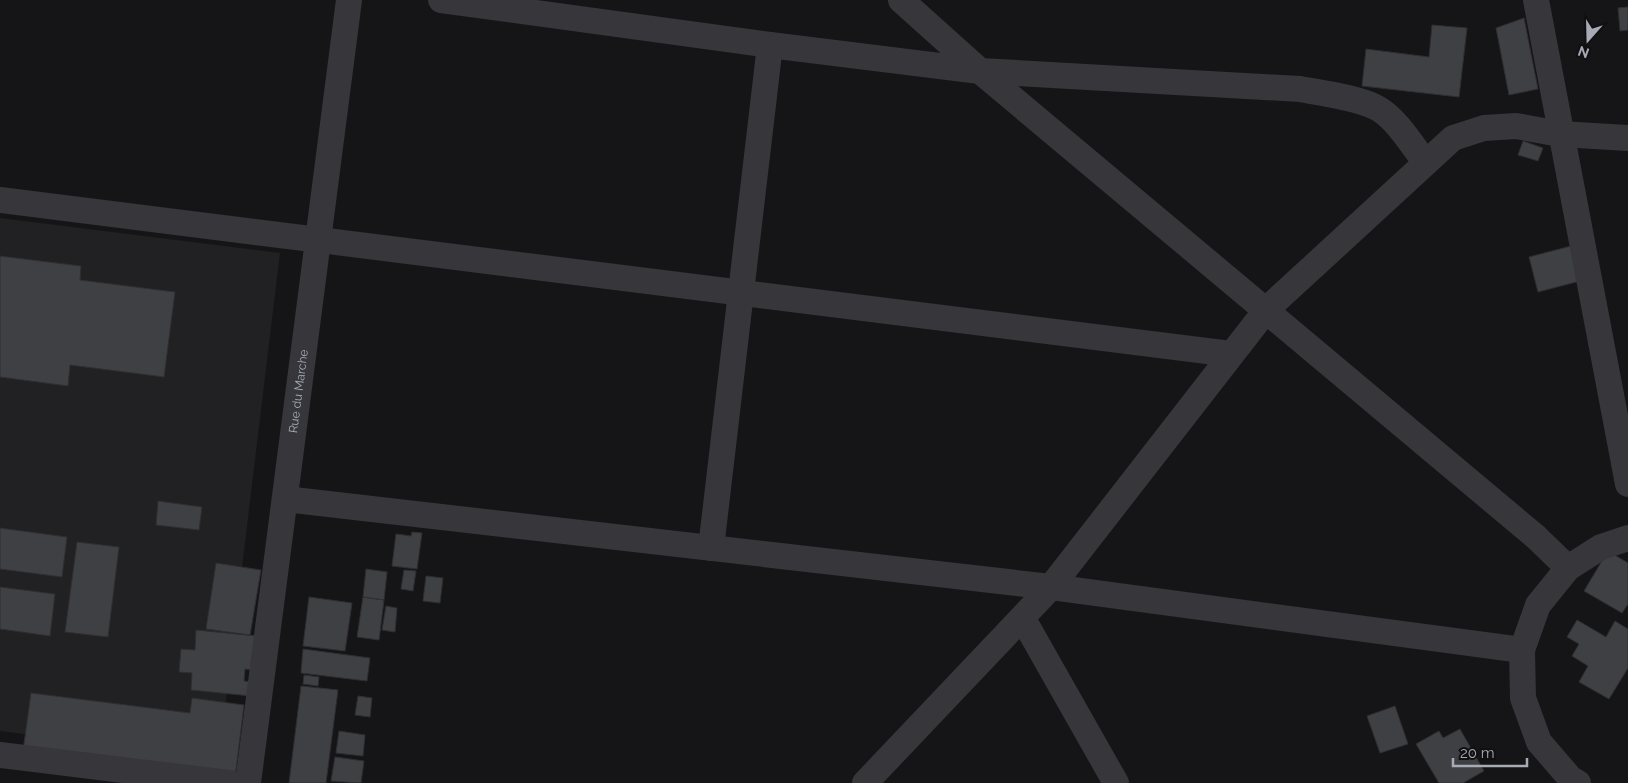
<svg xmlns="http://www.w3.org/2000/svg" width="1628" height="783" font-family="Raleway,sans-serif">
<rect width="100%" height="100%" fill="#151416"/>
<path fill="#212123" d="M0,218L280,253L219,758L0,731Z"/>
<path fill="#3f4043" stroke="#2f2f32" d="M1628,7V30L1620,31L1618,8Z
M1524,18L1538,89L1509,95L1496,28Z
M1432,25L1467,28L1459,97L1362,86L1366,49L1429,57Z
M1523,141L1543,148L1538,161L1518,155Z
M1571,246L1580,281L1538,292L1529,257Z
M0,256L81,266L80,280L175,292L164,377L70,365L68,386L0,377Z
M158,501L202,507L199,530L156,525Z
M0,528L67,537L62,577L0,569Z
M412,532L422,533L417,569L392,566L396,534L411,536Z
M77,542L119,547L108,637L65,632Z
M1608,551L1628,563V604L1622,613L1584,591Z
M216,563L261,570L250,635L206,629Z
M366,569L387,572L384,600L363,597Z
M404,570L416,571L413,591L401,589Z
M426,576L443,578L440,603L423,601Z
M0,587L55,594L50,636L0,629Z
M309,597L352,603L345,651L303,646Z
M363,597L384,600L379,640L357,637Z
M386,606L397,608L395,632L382,630Z
M1577,620L1606,637L1615,621L1628,629V668L1609,699L1579,682L1588,666L1572,656L1579,644L1567,637Z
M196,630L257,636L254,670L245,669L244,681L252,682L251,696L191,690L192,673L179,672L181,649L195,650Z
M303,649L370,658L367,681L301,673Z
M304,675L319,677L318,686L303,684Z
M301,686L338,690L326,783H289Z
M31,693L190,713L192,698L244,705L235,778L23,751Z
M358,696L372,698L370,717L355,715Z
M1395,706L1408,744L1380,753L1367,716Z
M1460,729L1484,771L1463,783H1439L1416,744L1439,731L1443,738Z
M339,731L365,735L363,756L336,753Z
M335,757L364,761L361,783L331,781Z"/>
<g fill="none" stroke-linecap="round" stroke-linejoin="round">
<g stroke="#36363b" stroke-width="26">
<path d="M441,0L770,45L980,71L1300,89C1321,93 1361,98 1379,109C1398,121 1412,145 1425,162"/>
<path d="M901,0L980,71L1536,537L1568,568"/>
<path d="M1536,0L1628,484"/>
<path d="M0,200L1231,354"/>
<path d="M285,499L1051,587L1522,650"/>
<path d="M711,548L770,45"/>
<path d="M1023,619L1116,783"/>
<path d="M0,755L229,783"/>
<path id="s1" d="M248,783L349,0"/>
<path d="M865,783L1051,587L1267,309L1453,138L1484,128L1516,126L1560,134L1628,138"/>
<path d="M1578,783L1570,778L1539,742L1523,698L1522,650L1538,605L1568,568L1601,547L1628,538"/>
</g>
</g>
<g text-anchor="middle" stroke-width="4.5" stroke-linejoin="round" paint-order="stroke">
<g font-size="12" fill="#a7abb6" stroke="#101011">
<text dy="4" stroke="none"><textPath href="#s1" startOffset="395">Rue du Marche</textPath></text>
</g>
</g>
<g transform="translate(1588 40) rotate(200)" stroke="#101011" stroke-width="4" paint-order="stroke">
<path d="M0-4L9 19L0 12L-9 19Z" fill="#a7abb6"/>
<text y="-8" font-size="14" font-weight="bold" text-anchor="middle" fill="#a7abb6">N</text>
</g>
<path d="M1453 758v8h74v-8" fill="none" stroke="#a7abb6" stroke-width="2.5"/>
<text x="1460" y="758" font-size="15" fill="#a7abb6" stroke="#101011" stroke-width="4" paint-order="stroke">20 m</text>
</svg>
